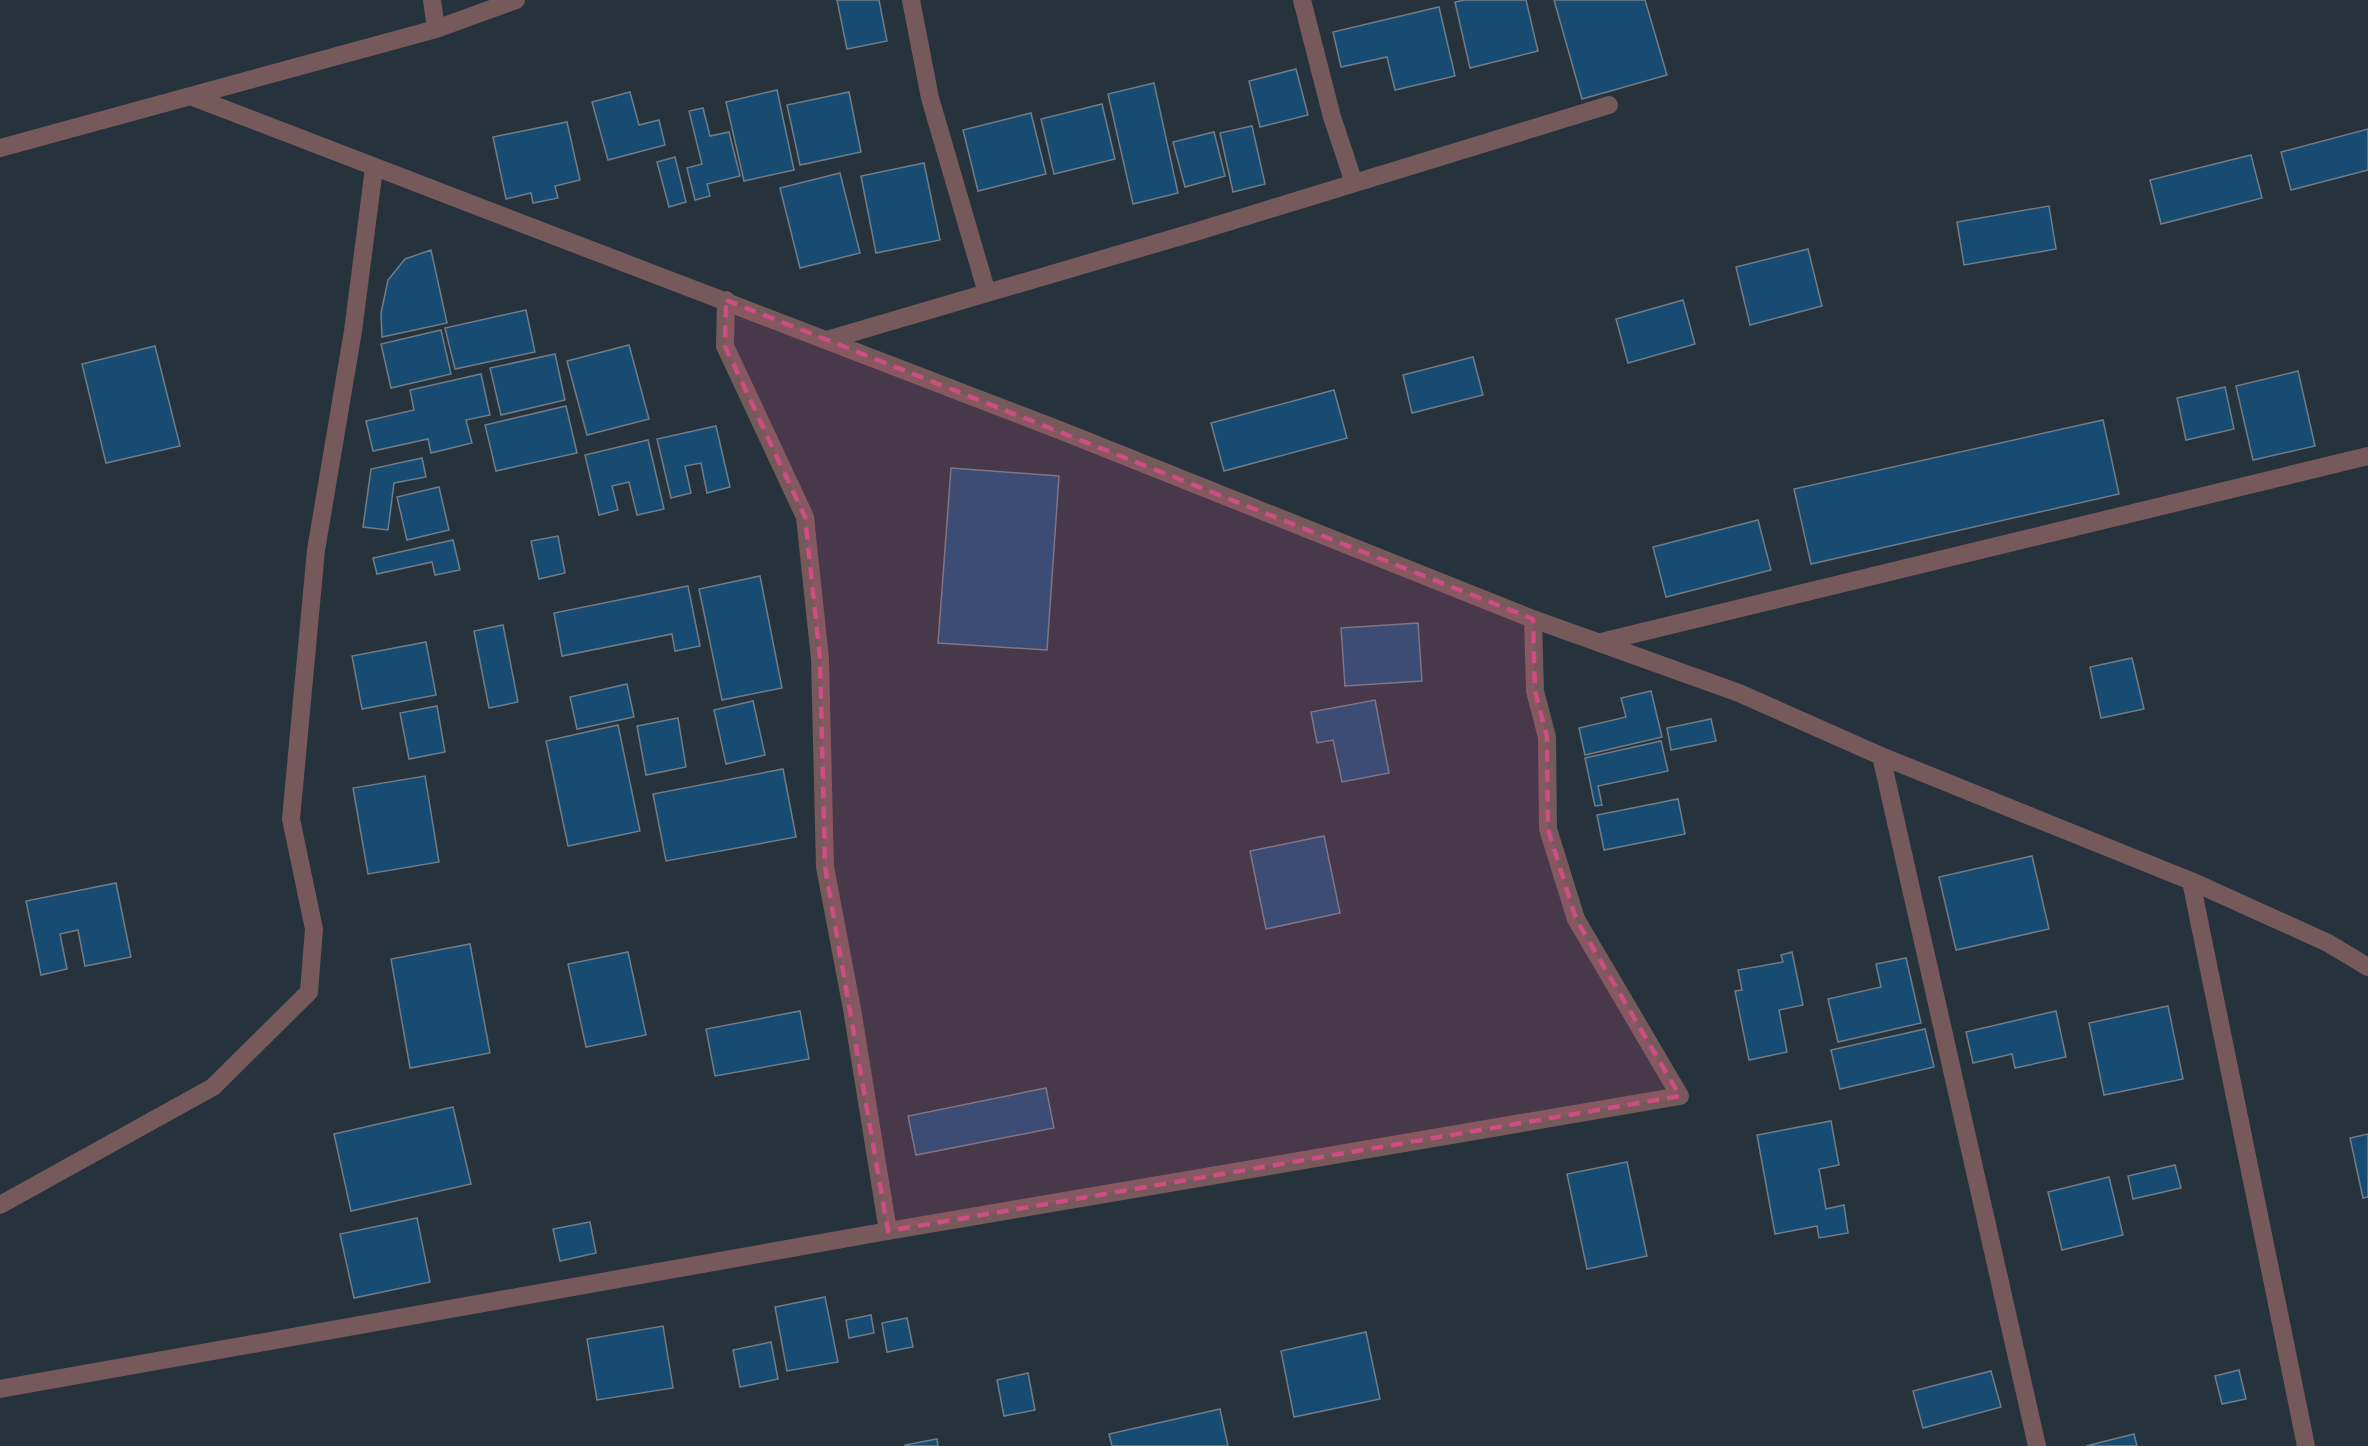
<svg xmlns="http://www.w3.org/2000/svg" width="2368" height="1446" font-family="Lato,sans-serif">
<rect width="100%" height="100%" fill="#26323c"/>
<path fill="#184b72" stroke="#6f7d89" stroke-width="1.5" d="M837,0H879L887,41L847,49Z
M1465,0H1526L1538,51L1470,68L1455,2Z
M1554,0H1645L1667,75L1582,99Z
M1439,7L1455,76L1395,90L1387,57L1341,67L1333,32Z
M1296,69L1308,115L1260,127L1249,81Z
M1154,83L1178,193L1133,204L1108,94Z
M777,90L794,170L744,181L726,102Z
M630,92L639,125L659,120L665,145L608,160L592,102Z
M849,92L861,152L800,165L787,105Z
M1102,104L1115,159L1054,174L1041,119Z
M703,108L710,136L729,132L740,176L707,184L710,196L695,200L687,168L702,164L689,111Z
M1031,113L1046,174L978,191L963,130Z
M567,122L580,180L555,186L558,198L533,203L531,193L506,199L493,137Z
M1252,126L1265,184L1233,192L1220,133Z
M2368,129V170L2291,190L2281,152Z
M1214,132L1225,176L1185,187L1173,142Z
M2251,155L2262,198L2161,224L2150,180Z
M675,157L686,202L669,207L657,162Z
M924,163L940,240L876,253L861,176Z
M840,173L860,253L800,268L780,188Z
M2049,206L2056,249L1964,265L1957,222Z
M1808,249L1822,306L1750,325L1736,267Z
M431,250L447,323L382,337L381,313L388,280L405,259Z
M1683,300L1695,344L1628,363L1616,319Z
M526,310L535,352L455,369L445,328Z
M441,330L451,374L391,388L381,344Z
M629,345L649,419L587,435L567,361Z
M155,346L180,446L106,463L82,364Z
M555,354L565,400L501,415L490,368Z
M1473,357L1483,395L1412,413L1403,375Z
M2298,371L2315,446L2253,460L2236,386Z
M481,374L490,415L466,420L472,443L431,453L428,439L373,451L366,421L414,410L410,390Z
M2225,387L2234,429L2186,440L2177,398Z
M1334,390L1347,438L1224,471L1211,423Z
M566,406L577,453L496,471L485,425Z
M2103,420L2119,494L1811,564L1794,489Z
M716,426L730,487L707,493L701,463L685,466L691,493L671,498L657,439Z
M648,440L664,509L637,515L629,482L612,486L618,510L599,515L585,455Z
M422,458L426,477L394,483L388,530L363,527L371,469Z
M951,468L1059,476L1047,650L938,643Z
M439,487L449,530L407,540L397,497Z
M1758,520L1771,570L1666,597L1653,547Z
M558,536L565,573L539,579L531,541Z
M453,540L460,570L435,575L432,562L377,574L373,558Z
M760,576L782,688L722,700L699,589Z
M688,586L700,646L675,651L672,634L562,656L554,613Z
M1418,623L1422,681L1345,686L1341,628Z
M503,625L518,702L489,708L474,631Z
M426,642L436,695L362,709L352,656Z
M2132,658L2144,709L2101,718L2090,667Z
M627,684L634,717L577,729L570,697Z
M1651,691L1662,737L1585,755L1579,728L1626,717L1621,698Z
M1375,700L1389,773L1342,782L1333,740L1317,743L1311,712Z
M753,701L765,755L726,764L714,710Z
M437,706L445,752L409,759L400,713Z
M678,718L686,767L646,775L637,726Z
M1711,719L1716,741L1671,750L1667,728Z
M618,725L640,831L568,846L546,741Z
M1661,741L1668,771L1598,786L1602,805L1595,806L1585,758Z
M783,769L796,837L666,861L653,794Z
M425,776L439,862L368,874L353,788Z
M1678,799L1685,834L1604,850L1597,815Z
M1324,836L1340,913L1266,929L1250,851Z
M2032,856L2049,929L1956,950L1939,877Z
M116,883L131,957L85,966L78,930L60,934L67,969L41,975L26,901Z
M470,944L490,1053L410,1068L391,959Z
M628,952L646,1035L586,1047L568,964Z
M1792,952L1803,1005L1779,1010L1787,1052L1749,1060L1735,991L1742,990L1738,970L1783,962L1781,955Z
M1906,958L1921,1023L1838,1042L1828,999L1881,987L1876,964Z
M2168,1006L2183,1079L2104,1095L2089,1023Z
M800,1011L809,1059L715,1076L706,1029Z
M2056,1011L2066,1057L2015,1068L2012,1054L1973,1063L1966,1032Z
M1925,1029L1934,1067L1840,1089L1831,1050Z
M1046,1088L1054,1128L916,1155L908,1116Z
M453,1107L471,1184L351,1211L334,1134Z
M1831,1121L1839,1165L1819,1169L1826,1209L1844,1205L1848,1233L1819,1238L1817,1226L1775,1234L1757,1135Z
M2368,1134V1197L2363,1198L2350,1138Z
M1627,1162L1647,1256L1587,1269L1567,1174Z
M2175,1165L2181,1188L2133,1199L2128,1176Z
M2109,1177L2123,1235L2062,1250L2048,1192Z
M417,1218L430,1282L354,1298L340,1234Z
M590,1222L596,1253L560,1261L553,1229Z
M825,1297L838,1362L787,1371L775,1307Z
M871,1315L874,1333L849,1338L846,1320Z
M907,1318L913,1347L887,1352L882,1323Z
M663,1326L673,1388L597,1400L587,1339Z
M1366,1332L1380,1399L1294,1417L1281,1351Z
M771,1342L778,1379L740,1387L733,1350Z
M2239,1370L2246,1399L2222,1404L2215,1376Z
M1991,1371L2001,1407L1923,1428L1913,1391Z
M1028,1373L1035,1410L1004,1416L997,1380Z
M1220,1409L1228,1446H1112L1109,1434Z
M2134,1434L2137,1446H2086Z
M937,1439L938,1446H905V1445Z"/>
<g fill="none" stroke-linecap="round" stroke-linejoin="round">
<path stroke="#76595a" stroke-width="18" d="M432,0L436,29
M911,0L930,98L987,293
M1302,0L1332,117L1354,183
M193,97L1062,431L1533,619L1739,693L1881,756L2191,881L2328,943L2368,967
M0,148L436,29L516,0
M726,300L725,346L805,517L820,659L825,867L852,1009L888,1231
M827,340L1195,232L1609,105
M1601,642L2368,456
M1881,756L2037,1446
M2191,881L2306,1446
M0,1205L213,1087L309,992L314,929L291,819L316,550L353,331L374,168
M0,1389L888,1231L1680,1096L1576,919L1548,829L1547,737L1535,691L1533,619"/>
</g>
<path fill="#cc4e82" fill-opacity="0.2" stroke="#cc4e82" stroke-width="4.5" stroke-dasharray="12 8" stroke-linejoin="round" d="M726,300L1533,619L1535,691L1547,737L1548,829L1576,919L1680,1096L888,1231L825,867L820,659L805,517L725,346Z"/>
</svg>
